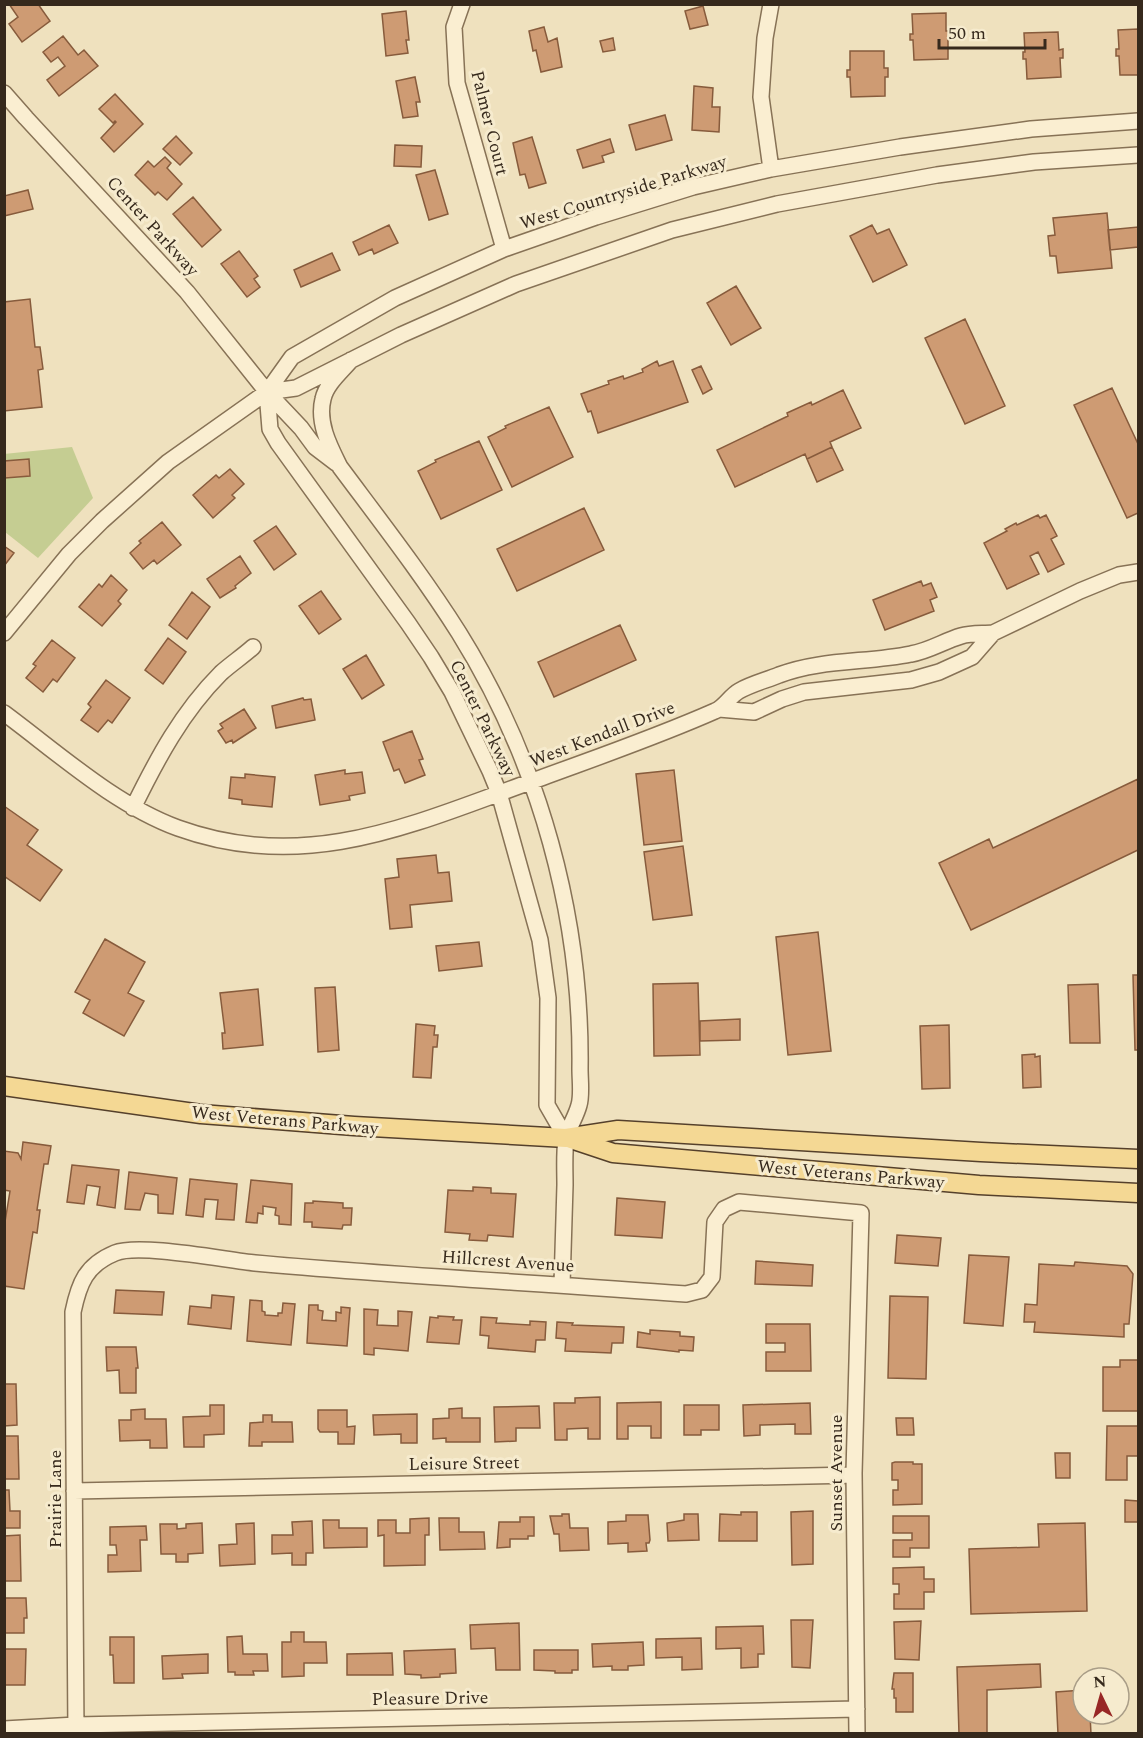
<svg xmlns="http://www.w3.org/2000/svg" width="1143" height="1738" font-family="Spectral,serif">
<rect width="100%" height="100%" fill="#efe1be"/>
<path fill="#c5cd92" d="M72,447L93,498L38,558L5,532L4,454Z"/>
<path fill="#ce9b73" stroke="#875b3c" stroke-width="1.5" d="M9,4H38L50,21L22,42L9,24L18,17Z
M703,6L708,25L690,29L685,11Z
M406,11L409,40H406L408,53L386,56L382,14Z
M946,13V31H950V40H948V59L914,60L913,40H910V34H913L912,14Z
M544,27L548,42L557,38L562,67L541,72L536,50L533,51L529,31Z
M1138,29V75H1120L1119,56H1116V49H1119L1118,30Z
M1058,32L1059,50L1063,49V58H1060L1061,77L1027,79L1026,59H1023V52H1025L1024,33Z
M63,36L78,55L84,50L98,66L59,96L47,80L65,66L58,57L51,62L43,52Z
M613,38L615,50L603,52L600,41Z
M850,51H884V68H888V77H885V96L851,97L850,77H847V70H850Z
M415,77L420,102H416L418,116L403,118L396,81Z
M694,86L713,88L712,107H720L719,132L692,130Z
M115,94L143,124L114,152L101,138L116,122L115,121L113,123L99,109Z
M665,115L672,140L636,150L629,125Z
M176,136L192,153L180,165L163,149Z
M532,137L546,183L529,188L525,174L520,175L513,143Z
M610,139L614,152L602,156L604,162L583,168L577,150Z
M395,145L422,146L421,167L394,166Z
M165,157L171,163L167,168L182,184L167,200L158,192L155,195L135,175L148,161L154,167Z
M435,170L448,214L429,220L416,175Z
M28,190L33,209L4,216V196Z
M193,197L221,230L202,247L173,214Z
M1107,213L1112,268L1058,273L1056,256H1050L1048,236L1055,235L1053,218Z
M389,225L398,243L374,254L372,249L359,255L353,242Z
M872,225L877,234L889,229L907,265L873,282L850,236Z
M1138,227V247L1110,250L1108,230Z
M239,251L258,276L254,279L260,287L247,297L221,264Z
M332,253L340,270L301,287L294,270Z
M736,286L761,328L731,345L707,303Z
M30,299L35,347H40L43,369L38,370L42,407L4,411V302Z
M965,319L1005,406L965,424L925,338Z
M657,361L659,366L673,361L688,402L598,433L591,411L588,412L581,394L609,384L608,381L623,376L624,379L643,372L642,369Z
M701,366L712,389L703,394L692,370Z
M1112,388L1138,444V513L1127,518L1074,405Z
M843,390L861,428L830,442L832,447L807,459L805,454L735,487L717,450L788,416L787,413L811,402L812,405Z
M549,407L573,457L512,487L488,437L506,428L505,426Z
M479,441L502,490L441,519L418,471L436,462L435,460Z
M832,447L843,470L817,482L807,459Z
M29,459L30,476L5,478L4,461Z
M230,469L244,484L232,495L235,498L213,518L193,495L216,475L219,478Z
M584,508L604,550L517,591L497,549Z
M1038,515L1040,518L1046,515L1057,536L1051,539L1064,564L1048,572L1038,552L1030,556L1039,574L1007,589L984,543L1007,531L1005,529L1016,523L1017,525Z
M162,522L181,545L157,564L154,560L143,569L130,553L141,543L139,541Z
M276,526L296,554L274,570L254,541Z
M4,546L14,553L4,566Z
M240,556L251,573L235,586L236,588L220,598L207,579Z
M111,575L127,590L118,601L121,604L102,626L79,607L99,584L102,587Z
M921,581L923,586L931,583L937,597L930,600L934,611L885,630L873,600Z
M321,591L341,619L319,634L299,606Z
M192,592L210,607L187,639L169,625Z
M620,625L636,660L554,697L538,662Z
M168,638L186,652L163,684L145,670Z
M52,640L75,658L57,682L53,679L43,692L26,678L36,666L33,664Z
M366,655L384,685L362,699L343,669Z
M106,680L130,698L112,723L108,720L98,732L81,720L91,707L88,704Z
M303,698L304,700L311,699L315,720L276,728L272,706Z
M244,709L256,728L233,743L232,740L226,743L218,731L223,728L220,724Z
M412,731L423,759L419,760L425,775L405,783L399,769L394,771L383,742Z
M345,770V774L362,772L365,793L349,796L350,800L320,805L315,775Z
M674,770L682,841L644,845L636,774Z
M245,774L275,777L272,807L242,804V800L229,798L231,777L245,778Z
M1138,779V850L971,930L939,863L989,839L993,848Z
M4,806L38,830L27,845L62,870L40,901L4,876Z
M683,846L692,915L653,920L644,852Z
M436,855L438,873L449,872L452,901L410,905L412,927L390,929L385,879L399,877L397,859Z
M818,932L831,1051L788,1055L776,937Z
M105,939L145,962L128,993L144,1001L124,1036L83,1013L90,1000L75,992Z
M479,942L482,966L439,971L436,946Z
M1133,975H1138V1050H1135Z
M698,983L700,1055L654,1056L653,984Z
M1098,984L1100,1043H1070L1068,985Z
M335,987L339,1050L318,1052L315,988Z
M258,989L263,1045L223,1049L222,1033H225L220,993Z
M740,1019V1040L700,1041V1021Z
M416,1024L435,1026L434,1035H438L437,1047H433L431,1078L413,1077Z
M949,1025L950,1088L922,1089L920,1026Z
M1035,1054V1057L1040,1056L1041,1087L1023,1088L1022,1055Z
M23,1142L51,1146L48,1164H44L37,1210H40L37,1233L33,1232L24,1289L4,1286V1228L10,1191L4,1190V1151L18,1153L21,1159Z
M72,1165L119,1170L115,1208L97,1205L100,1187L87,1185L84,1204L67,1202Z
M129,1172L177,1178L173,1214L158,1213V1195L145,1193L140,1210L125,1209Z
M190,1179L237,1184L234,1220L216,1219L218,1200L205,1199L203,1217L186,1215Z
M251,1180L292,1184L291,1225L279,1224V1216L275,1215L276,1208L263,1206V1214L258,1213L257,1223L246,1222Z
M473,1187L491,1188V1193L516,1194L513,1237L488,1235L487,1241L469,1240L470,1234L445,1232L448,1190L473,1191Z
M617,1198L665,1202L662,1238L615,1235Z
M313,1201L343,1203V1208H352L351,1225H343L342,1229L312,1227V1222H304L305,1203H313Z
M897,1235L941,1238L938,1266L895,1263Z
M969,1255L1009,1257L1003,1326L964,1323Z
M756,1261L813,1265L812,1286L755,1284Z
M1075,1262L1127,1266L1133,1274L1129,1324H1124V1337L1034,1332L1035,1322H1024L1025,1304L1037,1305L1039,1264L1074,1266Z
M116,1290L164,1292L162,1315L114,1313Z
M212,1295L234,1297L231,1329L188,1324L190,1306L211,1308Z
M890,1296L928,1297L926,1379L888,1378Z
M250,1300L262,1301V1311L265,1312V1315L278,1316V1313H282L283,1303L295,1304L291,1345L247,1341Z
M309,1305H318V1310L323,1311L322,1320L336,1321V1312L341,1313V1307L350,1308L347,1346L307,1343Z
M364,1309L378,1310L377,1325L398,1326V1311L412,1312L408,1351L374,1348V1355L364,1354Z
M438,1316L454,1317L453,1320H462L459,1344L427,1342L430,1317L438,1318Z
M481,1317L497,1318L496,1323L530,1325V1321L546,1322L545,1340H536L535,1352L488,1348L489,1336L480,1335Z
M557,1322L573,1323L572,1325L624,1327L623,1343H612L611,1353L565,1351L566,1339L556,1338Z
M766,1324H810L811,1371H766V1352H785V1343H766Z
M650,1330L680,1332V1336L694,1337L693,1351L679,1350V1352L637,1347L638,1332L650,1334Z
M106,1347H136L138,1368H136V1393H120L119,1370L107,1371Z
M1120,1360H1138V1411H1103V1367H1120Z
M4,1384H16L17,1425L4,1426Z
M600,1397V1439H588V1428L567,1429V1440H555L554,1403H575V1398Z
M661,1402V1438H651V1426H628V1439H617V1403Z
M810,1403L811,1434H795V1424L760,1425V1435L744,1436L743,1405Z
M210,1405H224V1434L204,1435V1447H184L183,1417L210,1416Z
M684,1405H719V1430H701V1435H684Z
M539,1406L540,1428H516V1441L495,1442L494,1407Z
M462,1408V1418H480V1442H446V1438L433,1439V1419L449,1418V1409Z
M145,1409V1419H166L167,1448H150V1440L120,1441L119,1420H131V1410Z
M318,1410H347V1427L355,1426L354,1444H338V1432H320L318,1429Z
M417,1414V1443H401V1434L374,1435L373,1415Z
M263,1415H272V1422H292L293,1442H262V1446H249L250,1423L263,1422Z
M896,1418H913L914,1435H897Z
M1107,1426H1138V1456H1127V1480H1106Z
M4,1436H18L19,1479H4Z
M1055,1453H1070V1478H1056Z
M895,1462H913V1464H922V1504L893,1505V1490H898V1480H892V1463Z
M4,1490H9L10,1511H20V1528H4Z
M1125,1500L1138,1501V1522H1125Z
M813,1511V1564L792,1565L791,1512Z
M741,1512H757V1541H719L720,1514L741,1515Z
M562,1514H569L570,1528H588L589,1550L560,1551L559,1534H554L550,1516H562Z
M684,1514H698L699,1540L668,1541L667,1523L684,1520Z
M626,1515H648L650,1540L649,1543H646L647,1551L628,1552V1543L608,1544V1522L626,1521Z
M893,1516H929V1548H910V1557H893V1540H912V1533H893Z
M520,1517H534V1536H528V1539H510V1547L497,1548L499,1522H520Z
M429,1518V1535H425V1565L384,1566V1535L378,1536V1520H396V1533H410V1519Z
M439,1518H459V1532H484L485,1549L440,1550Z
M323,1520H339V1528H367V1547L324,1548Z
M312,1521L313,1553H306V1565H292V1553L272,1554V1535H293L292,1522Z
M202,1523L203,1553L188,1554V1562H176V1554H161L160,1524H177V1529L186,1528V1524Z
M254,1523L255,1564L220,1566L219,1545L237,1544L236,1524Z
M1085,1523L1087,1611L971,1614L969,1549L1039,1547L1038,1524Z
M146,1526L147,1540H140L141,1571L108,1572V1555H117L116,1545H110V1527Z
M20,1535L21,1581H4V1536Z
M924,1567V1579H934V1592H924V1609H894V1594H899V1584H893V1568Z
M4,1598H26L27,1618H24V1633H4Z
M791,1620H813L810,1668L792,1667Z
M921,1621L919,1660L895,1659L894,1622Z
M519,1623L520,1670H496L495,1648L471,1649L470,1625Z
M763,1626L764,1654H758V1667L741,1668V1648L716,1649V1627Z
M291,1632H304V1642H326L327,1663H304V1676L282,1677V1642H291Z
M242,1636L243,1654H267L268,1671H253L254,1675H235V1672H228L227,1637Z
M110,1637H134V1683H114L113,1655H110Z
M701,1638L702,1669L682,1670V1657L656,1658V1639Z
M643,1642L644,1665L628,1666V1670H612V1666L593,1667L592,1644Z
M4,1649H26L25,1685H4Z
M455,1649L456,1673L440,1674V1677L421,1678V1675L405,1674L404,1651Z
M534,1650H578V1670H572V1673H555V1671L534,1670Z
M392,1653L393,1675H347V1654Z
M208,1654V1673L182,1674L183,1678L163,1679L162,1656Z
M1040,1664L1041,1687L987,1690V1734H959L957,1667Z
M894,1673H913V1712H896V1698H894V1689H892Z
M1083,1690V1714H1090L1091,1734H1058L1056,1692Z"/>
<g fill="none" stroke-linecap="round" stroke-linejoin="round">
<g stroke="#877256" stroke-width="18">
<path id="minor" d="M462,4L454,27L457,83L504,249
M771,4L765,38L761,97L771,169
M4,93L26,118L187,292L267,392L301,428L315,447L336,463
M351,360C342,371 326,384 323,399C317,423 330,447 340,467C381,522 423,576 459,633C540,763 582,917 580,1069C580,1081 582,1095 579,1105C576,1117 568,1128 566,1139C564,1154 565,1170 565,1185C564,1218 563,1251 562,1285
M267,392L296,388L401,335L516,284L672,230L777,204L937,175L1034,162L1138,155
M267,392L270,429L278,443L408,623L431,657L452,692L490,771L499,793L511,836L540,940L548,998L547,1105L566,1138
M4,633L69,554L102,521L168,462L267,392L292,357L395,298L504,249L596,217L693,187L771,169L900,147L1031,129L1138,121
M719,709L754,712L782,699L804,692L911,680L939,672L972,657L993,633L1080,591L1119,575L1138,572
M4,713C58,753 115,805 178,828C305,874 411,825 530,782C592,759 654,738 715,711C725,707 730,696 739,691C751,684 767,680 779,675C821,659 867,663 911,654C929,651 944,641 961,636C971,633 983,634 993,633
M133,808C157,759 182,712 221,673C231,664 243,656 253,647
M74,1491L854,1475
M4,1729L76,1725L857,1709
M76,1734L73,1312C79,1283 86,1265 115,1253C139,1243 225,1260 255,1263C398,1276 542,1283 686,1294L702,1290L712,1277L715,1222L724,1209L739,1202L861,1213L854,1473L857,1734"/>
</g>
<g stroke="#55402b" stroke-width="21">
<path id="major" d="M4,1086L201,1114L354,1126L566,1138L618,1130L981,1152L1138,1159
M571,1139L613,1153L979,1185L1138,1193"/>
</g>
<use href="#minor" stroke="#faeed1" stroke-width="15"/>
<use href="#major" stroke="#f4d894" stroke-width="18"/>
</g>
<g text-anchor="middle" stroke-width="6" stroke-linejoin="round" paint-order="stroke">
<g font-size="18" fill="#36291c" stroke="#f6ebce">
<text transform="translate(490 123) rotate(76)" y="6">Palmer Court</text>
<text transform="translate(623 192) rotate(-17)" y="6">West Countryside Parkway</text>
<text transform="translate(153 226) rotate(48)" y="6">Center Parkway</text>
<text transform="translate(483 718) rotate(64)" y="6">Center Parkway</text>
<text transform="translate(602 734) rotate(-21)" y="6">West Kendall Drive</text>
<text transform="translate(285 1120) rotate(5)" y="6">West Veterans Parkway</text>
<text transform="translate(851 1174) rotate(5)" y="6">West Veterans Parkway</text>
<text transform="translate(508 1261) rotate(4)" y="6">Hillcrest Avenue</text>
<text transform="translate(464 1463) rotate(-1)" y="6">Leisure Street</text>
<text transform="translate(836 1473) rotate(-90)" y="6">Sunset Avenue</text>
<text transform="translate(55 1499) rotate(-90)" y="6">Prairie Lane</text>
<text transform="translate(430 1698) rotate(-1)" y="6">Pleasure Drive</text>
</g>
</g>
<rect width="1143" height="1738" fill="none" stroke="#36291c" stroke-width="12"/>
<g transform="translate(1101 1696) rotate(355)"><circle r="28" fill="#f6ebce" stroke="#a99d87" stroke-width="1.5"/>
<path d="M0-4.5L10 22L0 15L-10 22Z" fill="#982725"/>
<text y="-9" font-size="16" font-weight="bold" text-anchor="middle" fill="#36291c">N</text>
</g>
<path d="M939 39v9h106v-9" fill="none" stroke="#36291c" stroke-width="3"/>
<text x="948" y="39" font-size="18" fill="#36291c" stroke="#f6ebce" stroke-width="4.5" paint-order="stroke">50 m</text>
</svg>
